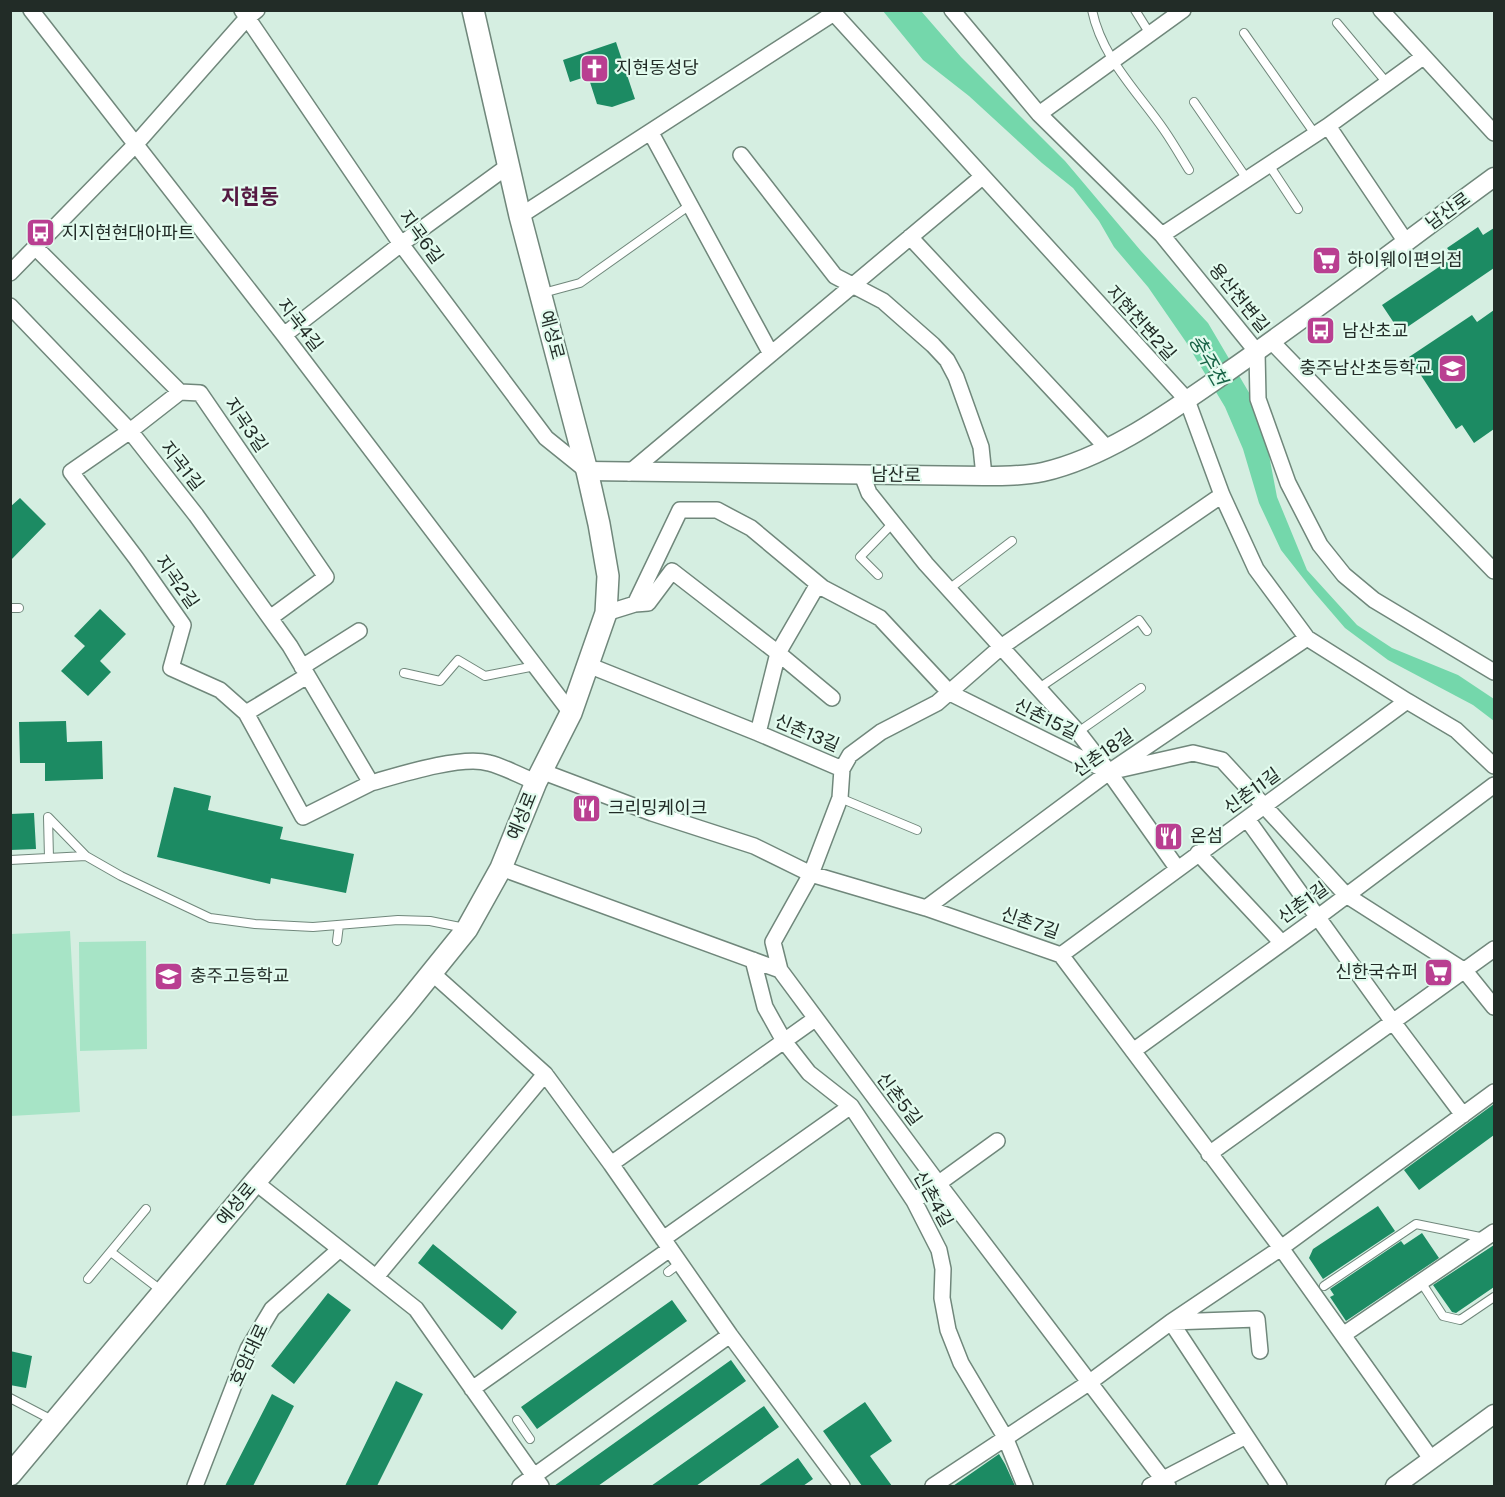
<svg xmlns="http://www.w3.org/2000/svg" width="1505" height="1497" viewBox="0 0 1505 1497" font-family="'Public Sans','Noto Sans KR',sans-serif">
	<rect width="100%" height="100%" fill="#d5eee1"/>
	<!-- green -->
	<path fill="#a7e4c6" d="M70,931l10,181 -69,4v-182z
		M146,941l1,108 -67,2 -1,-109z"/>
	<!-- water -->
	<path fill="#74d7ab" d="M883,11h38l40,46 104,104 76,90 67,72 53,90 16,84 30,73 50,55 35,23 66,27 36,24v22l-21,-16 -85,-45 -43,-32 -31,-36 -33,-42 -22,-47 -16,-54 -18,-42 -39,-65 -38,-55 -34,-40 -15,-26 -26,-33 -31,-25 -73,-67 -46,-36z"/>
	<!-- building -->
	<path fill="#1c8b63" d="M616,42l19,57 -23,8 -15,-3 -9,-28 -18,6 -7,-22z
		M1478,227l5,8 11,-7v40l-94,64 -18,-27 72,-48 -7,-9z
		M1494,310v119l-20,14 -12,-18 -6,4 -47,-72 63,-42 5,7z
		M20,498l26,26 -36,37v-54z
		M100,609l26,25 -26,27 11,11 -23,24 -27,-25 24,-25 -11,-10z
		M66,721l1,21 35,-1 1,38 -58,2v-18h-25l-1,-41z
		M174,787l37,9 -3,14 75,17 -3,12 74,15 -8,39 -75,-15 -1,6 -113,-27z
		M34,813l2,36 -26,1v-36z
		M1494,1104v31l-75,55 -15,-20z
		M1378,1206l17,25 -72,48 -14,-21 4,-9z
		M1422,1233l17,25 -93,63 -16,-24 4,-2 -4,-6 71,-48 3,4z
		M433,1244l84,68 -15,18 -84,-67z
		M1494,1245v42l-38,26 -4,-1 -19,-27z
		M328,1293l23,17 -57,74 -23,-18z
		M672,1300l15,21 -150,108 -16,-22z
		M10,1351l22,5 -6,32 -16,-3z
		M731,1360l15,21 -148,105h-44z
		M396,1381l27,13 -46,92h-32z
		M272,1394l22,12 -41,80h-28z
		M865,1402l27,39 -22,15 22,30h-30l-39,-55z
		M764,1406l15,21 -83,59h-45z
		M999,1454l6,10 10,22h-62z
		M798,1458l15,21 -10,7h-45z"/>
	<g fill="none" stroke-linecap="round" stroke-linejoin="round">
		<defs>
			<path id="service" d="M1092,10c10,48 45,81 72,120 9,13 17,27 25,40
				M1135,10l15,24
				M1337,23l50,60
				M1244,33l71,101
				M1194,102l53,77
				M1269,165l29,44
				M543,293l37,-10 110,-78
				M878,575l-18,-18 33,-34
				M949,589l63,-48
				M10,608h9
				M404,673l36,8 18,-21 27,16 50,-10
				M1039,688l100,-68 8,11
				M1078,732l63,-44
				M840,798l77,32
				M49,858l-1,-41 38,39
				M10,860l76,-4 35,20 89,42 45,6 58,3 85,-7 32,1 35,7
				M337,941l2,-16
				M111,1252l51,39
				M668,1272l12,-9
				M88,1279l58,-70
				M1421,1282l22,34 17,4 34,-23
				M1324,1286l92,-62 69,14
				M10,1398l44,23
				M517,1420l13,19"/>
			<path id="minor" d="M31,10l253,325 287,378
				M242,10l159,234 145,194 41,33
				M831,10l356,390 35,95 34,74 51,69 100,63 49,29 38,36
				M952,10l87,104 123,121 95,117 1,47 30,84 32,62 24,30 30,25 120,72
				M1381,10l113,123
				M1039,114l144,-104
				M1328,126l78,116
				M651,133l120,221
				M741,155l94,121 48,25 50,44 14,15 9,17 25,70 3,29
				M520,216l314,-203
				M1162,235l166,-109 95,-69
				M910,237l196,210
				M35,247l145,145 20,1 126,184 -56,41
				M10,273l125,-128 112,-127 10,-8
				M10,306l120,125 66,84 94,131 81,137c28,-8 90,-28 118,-20 16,4 31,13 47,19
				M284,335l117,-91 107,-78
				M1272,342l222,229
				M180,392l-50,39 -59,41 65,86 47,67 -12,43 49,22 26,23 57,104 68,-34
				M629,473l353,-296
				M862,475l7,18 57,71 152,168 31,40 68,96
				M635,604l13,-1 24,-32 106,82 54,45
				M606,613l29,-9 45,-94h37l34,18 72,60 57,30 70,75 159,79 84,-19 29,7 124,135 119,76 29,36
				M588,665l170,68 84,36
				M302,667l57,-36
				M246,713l61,-37
				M758,733l20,-80 40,-69
				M541,771l111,42 102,33 57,28 115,34 135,47 220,293 151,212
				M1247,819l146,203 70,93
				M1198,853l84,90
				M501,868l279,102 158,213 230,303
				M926,908l183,-136 198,-134
				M1061,955l346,-254
				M753,960l12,47 19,34 25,32 42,33 63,95 25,49 4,19 -1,29 6,32 13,33 44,74 20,49
				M780,970l-7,-28 38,-68 29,-76 2,-29 8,-14 31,-23 56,-29 64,-56 221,-152
				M432,973l113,101 66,90 119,171 112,151
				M1133,1051l185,-134 176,-132
				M1209,1154l285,-205
				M611,1164l204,-145
				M255,1182l161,127 125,177
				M914,1201l83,-60
				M663,1239l188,-133
				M376,1277l169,-203
				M1171,1322l108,164
				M1171,1322l86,-3 3,32
				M1343,1335l151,-103
				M472,1389l198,-140
				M195,1486l53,-137 24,-40 68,-60
				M520,1486l210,-151
				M933,1486l157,-104 81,-60 110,-74 213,-156
				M1150,1486l96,-50"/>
			<path id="tertiary" d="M587,471l397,5c20,0 40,0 59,-4 66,-15 129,-62 183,-99 91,-63 179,-131 268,-196
				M1395,1486l99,-72"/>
			<path id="secondary" d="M10,1475l245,-293 149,-175 63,-78 34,-61 35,-86 35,-69 35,-100 2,-37 -9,-52 -12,-53 -67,-255 -47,-206"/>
		</defs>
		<!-- service casing -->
		<use href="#service" stroke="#70877b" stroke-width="10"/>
		<!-- minor casing -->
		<use href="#minor" stroke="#70877b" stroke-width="18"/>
		<!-- tertiary casing -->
		<use href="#tertiary" stroke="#70877b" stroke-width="21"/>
		<!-- secondary casing -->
		<use href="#secondary" stroke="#70877b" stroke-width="24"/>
		<!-- service -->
		<use href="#service" stroke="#fff" stroke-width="8"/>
		<!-- minor -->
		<use href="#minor" stroke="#fff" stroke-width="15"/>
		<!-- tertiary -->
		<use href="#tertiary" stroke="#fff" stroke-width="18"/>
		<!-- secondary -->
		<use href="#secondary" stroke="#fff" stroke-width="21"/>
	</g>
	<!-- icons -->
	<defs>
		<symbol id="church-square" viewBox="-11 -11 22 22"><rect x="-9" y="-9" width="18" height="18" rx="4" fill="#b93f91" stroke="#e2fbee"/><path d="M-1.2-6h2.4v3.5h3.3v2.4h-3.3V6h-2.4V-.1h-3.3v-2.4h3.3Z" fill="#fff"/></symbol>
		<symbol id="bus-square" viewBox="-11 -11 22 22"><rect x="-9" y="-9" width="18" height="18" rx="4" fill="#b93f91" stroke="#e2fbee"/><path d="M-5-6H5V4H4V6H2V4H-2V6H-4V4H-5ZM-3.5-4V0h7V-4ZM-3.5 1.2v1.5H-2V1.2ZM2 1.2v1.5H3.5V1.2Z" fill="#fff"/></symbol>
		<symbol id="supermarket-square" viewBox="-11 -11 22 22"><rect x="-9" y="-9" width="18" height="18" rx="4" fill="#b93f91" stroke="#e2fbee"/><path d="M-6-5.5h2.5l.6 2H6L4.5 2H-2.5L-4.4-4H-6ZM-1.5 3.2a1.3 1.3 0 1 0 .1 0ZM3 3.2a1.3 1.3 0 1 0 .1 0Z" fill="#fff"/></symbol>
		<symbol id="school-square" viewBox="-11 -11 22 22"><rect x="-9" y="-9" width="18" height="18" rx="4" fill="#b93f91" stroke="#e2fbee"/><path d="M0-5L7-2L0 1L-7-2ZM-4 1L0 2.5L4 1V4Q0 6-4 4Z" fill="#fff"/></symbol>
		<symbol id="restaurant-square" viewBox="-11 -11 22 22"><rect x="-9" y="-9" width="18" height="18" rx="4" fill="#b93f91" stroke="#e2fbee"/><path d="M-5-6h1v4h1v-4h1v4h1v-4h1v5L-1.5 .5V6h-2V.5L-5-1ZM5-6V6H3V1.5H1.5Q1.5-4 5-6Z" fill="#fff"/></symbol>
	</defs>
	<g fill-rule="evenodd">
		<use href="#church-square" x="578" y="52" width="33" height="33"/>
		<use href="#bus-square" x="24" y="216" width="33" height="33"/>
		<use href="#supermarket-square" x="1310" y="244" width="33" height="33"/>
		<use href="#bus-square" x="1304" y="314" width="33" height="33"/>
		<use href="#school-square" x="1436" y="352" width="33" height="33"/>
		<use href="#restaurant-square" x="570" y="792" width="33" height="33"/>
		<use href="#restaurant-square" x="1152" y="820" width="33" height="33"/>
		<use href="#supermarket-square" x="1422" y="956" width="33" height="33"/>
		<use href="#school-square" x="152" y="960" width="33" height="33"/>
	</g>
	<g text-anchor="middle" stroke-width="4.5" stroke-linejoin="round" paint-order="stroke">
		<!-- poi labels -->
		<g font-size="18" fill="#222c27" stroke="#e2fbee" text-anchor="start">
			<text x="616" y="74">지현동성당</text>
			<text x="62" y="239">지지현현대아파트</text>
			<text x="1347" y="266">하이웨이편의점</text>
			<text x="1342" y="337">남산초교</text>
			<text x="1432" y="374" text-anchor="end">충주남산초등학교</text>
			<text x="608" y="814">크리밍케이크</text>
			<text x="1190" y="842">온섬</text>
			<text x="1418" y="978" text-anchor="end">신한국슈퍼</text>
			<text x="190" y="982">충주고등학교</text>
		</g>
		<!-- street labels -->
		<g font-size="18" fill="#222c27" stroke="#e2fbee">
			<text transform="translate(1448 211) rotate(-36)" y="6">남산로</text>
			<text transform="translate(421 237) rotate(54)" y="6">지곡6길</text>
			<text transform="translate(1239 298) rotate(51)" y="6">용산천변길</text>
			<text transform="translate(1141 323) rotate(48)" y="6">지현천변2길</text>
			<text transform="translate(300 325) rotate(52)" y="6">지곡4길</text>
			<text transform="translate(552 335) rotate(75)" y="6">예성로</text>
			<text transform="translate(246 425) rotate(56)" y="6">지곡3길</text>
			<text transform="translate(182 466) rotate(52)" y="6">지곡1길</text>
			<text transform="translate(896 475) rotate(1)" y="6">남산로</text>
			<text transform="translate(177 582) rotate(55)" y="6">지곡2길</text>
			<text transform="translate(1046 719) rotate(26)" y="6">신촌15길</text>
			<text transform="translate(807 733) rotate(23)" y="6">신촌13길</text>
			<text transform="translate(1103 753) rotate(-35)" y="6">신촌18길</text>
			<text transform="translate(1252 791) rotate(-36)" y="6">신촌11길</text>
			<text transform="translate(522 816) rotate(-68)" y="6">예성로</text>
			<text transform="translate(1303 903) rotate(-36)" y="6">신촌1길</text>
			<text transform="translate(1030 923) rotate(19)" y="6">신촌7길</text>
			<text transform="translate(899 1099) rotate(53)" y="6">신촌5길</text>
			<text transform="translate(933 1199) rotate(61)" y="6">신촌4길</text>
			<text transform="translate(236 1204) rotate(-50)" y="6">예성로</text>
			<text transform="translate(249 1355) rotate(-65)" y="6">호암대로</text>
		</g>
		<!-- water labels -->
		<g font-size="20" font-style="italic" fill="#186346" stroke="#e2fbee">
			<text transform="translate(1208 360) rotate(60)" y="7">충주천</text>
		</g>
		<!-- quarter labels -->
		<g font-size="21" font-weight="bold" fill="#541941" stroke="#e2fbee">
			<text x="250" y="204">지현동</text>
		</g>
	</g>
	<!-- border -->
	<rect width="1505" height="1497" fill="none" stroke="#222c27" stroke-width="24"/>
</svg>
